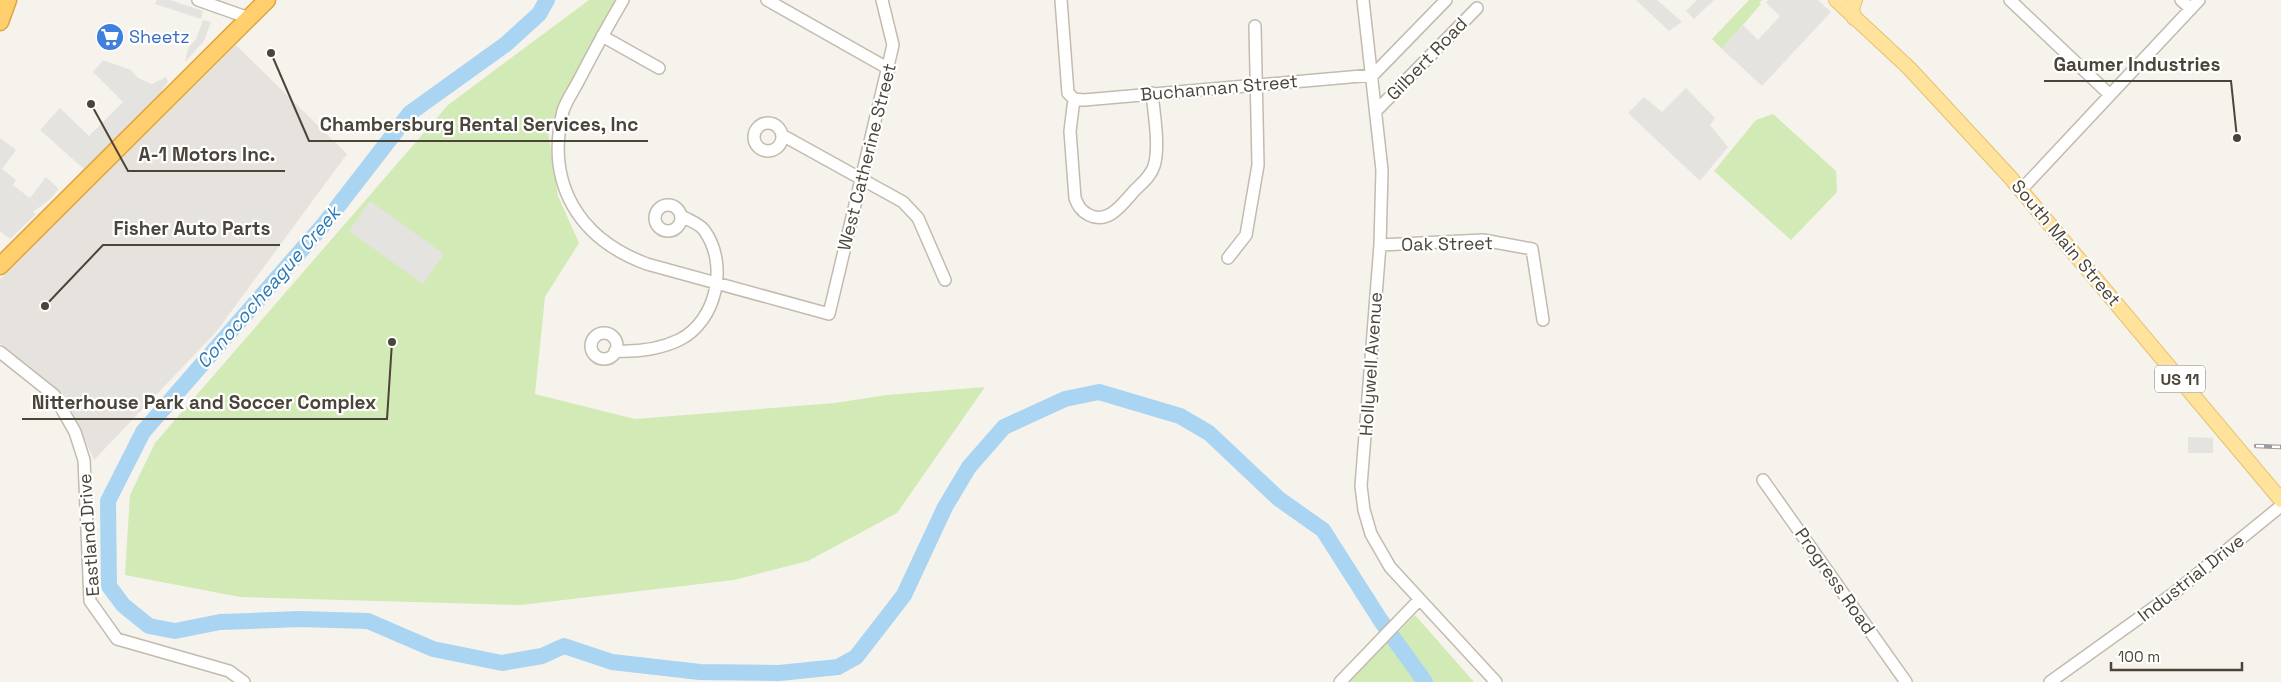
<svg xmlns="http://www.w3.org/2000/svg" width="2281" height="682" viewBox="0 0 2281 682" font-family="'Space Grotesk',sans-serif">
	<rect width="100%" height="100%" fill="#f6f3ec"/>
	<!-- industrial -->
	<path fill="#e6e2dd" d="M236,45l111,109 -131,178 -122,128 -28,-62 -66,-55v-64z"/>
	<!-- green -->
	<path fill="#d2eab5" d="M589,0h26l-67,131 10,65 21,47 -34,54 -10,97 100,25 200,-16 52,-8 98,-8 -88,126 -89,48 -74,19 -213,25 -281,-8 -115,-22 5,-80 25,-52 293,-338z
		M1749,0h13l-3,3 2,1 -39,45 -10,-10z
		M1773,114l63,57 1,21 -46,48 -77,-69 42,-51z
		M1415,615l59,67h-126z"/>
	<!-- parking -->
	<path fill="#e5e3e0" d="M157,0h13l33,11 -2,8 -46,-15z
		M1636,0h21l25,22 -13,9z
		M1697,0h17l-20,19 -8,-8z
		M1768,0h50l13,12 -69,74 -40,-37 21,-24 15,15 22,-24 -14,-13z
		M203,20l8,2 -7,19 -19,21 3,-14 8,-9z
		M103,60l28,10 7,8 14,6 14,-7 2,5 -6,8 1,2 -78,78 -45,-40 20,-22 29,28 34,-34 -30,-30z
		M1686,88l29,30 -5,7 18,22 -28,34 -72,-68 16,-16 18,15z
		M0,138l16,12 -14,19 14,11 -3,5 17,13 16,-21 13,12 -10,11 -16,12 3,2 -26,25 -10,-8z
		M370,201l74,53 -21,30 -74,-53z
		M2188,437l25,1v15h-25z"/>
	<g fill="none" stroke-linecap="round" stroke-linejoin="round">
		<!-- river -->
		<path stroke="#a9d4f2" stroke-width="16" d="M547,0l-8,14 -33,30 -96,69 -85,110 -182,209 -35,69 1,85 14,19 26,21 26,5 45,-9 80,-3 68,2 65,28 69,14 40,-7 22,-10 48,16 88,10 79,1 59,-6 18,-10 48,-62 41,-88 24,-40 35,-40 61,-28 34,-7 81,24 29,17 70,66 44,31 58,91 44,61"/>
		<defs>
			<path id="minor" d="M198,0l51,18
				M623,0c-16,27 -30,53 -44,80 -5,10 -13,21 -16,31 -18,73 16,128 84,153l182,50 64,-269 -11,-45
				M767,0l122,69
				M1061,0l7,93 6,6 10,1 289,-25 73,-75
				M1363,0l19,170 -2,75 -19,241 3,24 7,24 19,33 106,115
				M2010,0l99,94
				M2181,0l10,9
				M602,36l57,32
				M1074,99l-4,32 5,67c3,8 6,13 14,17 20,10 34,-12 46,-25 7,-7 16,-14 19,-24 6,-19 0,-52 -2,-73
				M1377,110l100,-102
				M754 137a14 14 0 1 1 28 0a14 14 0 1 1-28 0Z
				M782,135l121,67 15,16 27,62
				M2021,190l178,-190
				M655 218a13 13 0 1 1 26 0a13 13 0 1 1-26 0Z
				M1380,245l103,-5 49,9 11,71
				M1228,258l18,-23 12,-70 -3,-139
				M591 346a13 13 0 1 1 26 0a13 13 0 1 1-26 0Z
				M615,351c23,1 43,-1 64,-11 38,-19 50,-76 25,-110 -4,-6 -16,-10 -22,-14
				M0,352l54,43 21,37 9,28 6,141 27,38 112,32 15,11
				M1763,480l143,202
				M1340,682l79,-82
				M2050,682l124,-89 107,-87"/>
			<path id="major" d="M1836,0l73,68 100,108 272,324
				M1854,18l-2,-10 3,-8"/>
			<path id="highway" d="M0,22l8,-22
				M0,266l267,-266"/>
		</defs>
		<!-- minor casing -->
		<use href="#minor" stroke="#c2bbae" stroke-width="14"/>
		<!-- major casing -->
		<use href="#major" stroke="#e6c16a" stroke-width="16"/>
		<!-- highway casing -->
		<use href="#highway" stroke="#e0a43c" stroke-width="19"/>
		<!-- minor -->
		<use href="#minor" stroke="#fff" stroke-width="11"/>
		<!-- major -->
		<use href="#major" stroke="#ffe39c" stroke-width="14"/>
		<!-- highway -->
		<use href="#highway" stroke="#ffcf6e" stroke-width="16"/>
		<defs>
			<path id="rail" d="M2256,446l25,1"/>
		</defs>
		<!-- rail casing -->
		<use href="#rail" stroke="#9a9a9a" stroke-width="4.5"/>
		<!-- rail -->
		<use href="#rail" stroke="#fff" stroke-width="2.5" stroke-dasharray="8" stroke-linecap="butt"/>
	</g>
	<!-- icons -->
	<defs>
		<symbol id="supermarket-disc" viewBox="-11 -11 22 22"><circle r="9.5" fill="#3f7fe0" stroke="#fff"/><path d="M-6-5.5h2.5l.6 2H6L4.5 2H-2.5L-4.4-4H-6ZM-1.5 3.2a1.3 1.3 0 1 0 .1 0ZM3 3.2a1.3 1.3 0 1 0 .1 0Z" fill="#fff"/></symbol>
	</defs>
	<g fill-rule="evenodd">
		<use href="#supermarket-disc" x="94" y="21" width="32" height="32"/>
	</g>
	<g text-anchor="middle" stroke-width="4.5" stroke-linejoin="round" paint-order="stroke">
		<!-- shield labels -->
		<rect fill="#fff" stroke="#817c74" stroke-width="1" x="2155" y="365.5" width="50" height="27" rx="4"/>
		<g font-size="16" font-weight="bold" fill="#4b4439">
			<text x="2180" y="385">US 11</text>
		</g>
		<!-- shop labels -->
		<g font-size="18" fill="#366cbe" stroke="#fff" text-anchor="start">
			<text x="129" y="43">Sheetz</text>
		</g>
		<!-- street labels -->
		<g font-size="18" fill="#4b4439" stroke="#fff">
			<text transform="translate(1427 59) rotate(-46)" y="6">Gilbert Road</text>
			<text transform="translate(1219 88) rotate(-5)" y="6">Buchannan Street</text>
			<text transform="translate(867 157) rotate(-76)" y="6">West Catherine Street</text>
			<text transform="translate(2066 243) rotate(50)" y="6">South Main Street</text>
			<text transform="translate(1447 244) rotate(-1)" y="6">Oak Street</text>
			<text transform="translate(1371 364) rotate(-86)" y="6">Hollywell Avenue</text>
			<text transform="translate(89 535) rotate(-94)" y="6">Eastland Drive</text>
			<text transform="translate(2191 578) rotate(-38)" y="6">Industrial Drive</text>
			<text transform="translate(1835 581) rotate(55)" y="6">Progress Road</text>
		</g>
		<!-- water labels -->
		<g font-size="19" font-style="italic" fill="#2e7ab2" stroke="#fff">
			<text transform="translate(268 287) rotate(-49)" y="7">Conococheague Creek</text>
		</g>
	</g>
	<!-- callouts -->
	<path fill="none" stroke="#4b4439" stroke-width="2" d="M2237 138L2231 81H2044M271 53L309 141H648M91 104L128 171H285M45 306L103 245H280M392 342L387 419H22"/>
	<g fill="#4b4439" stroke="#fff" stroke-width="2">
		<circle cx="2237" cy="138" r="5"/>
		<circle cx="271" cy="53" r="5"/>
		<circle cx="91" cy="104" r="5"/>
		<circle cx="45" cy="306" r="5"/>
		<circle cx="392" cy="342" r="5"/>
	</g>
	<g font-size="19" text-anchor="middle" font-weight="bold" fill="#4b4439" stroke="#fff" stroke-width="4.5" stroke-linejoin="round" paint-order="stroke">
		<text x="2137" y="71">Gaumer Industries</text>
		<text x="479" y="131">Chambersburg Rental Services, Inc</text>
		<text x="207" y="161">A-1 Motors Inc.</text>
		<text x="192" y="235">Fisher Auto Parts</text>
		<text x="204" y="409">Nitterhouse Park and Soccer Complex</text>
	</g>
	<!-- scale -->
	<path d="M2111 662v8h131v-8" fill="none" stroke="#4b4439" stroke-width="2.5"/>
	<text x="2118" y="662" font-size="15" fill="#4b4439" stroke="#ffffff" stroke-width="4" paint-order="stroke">100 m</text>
</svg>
